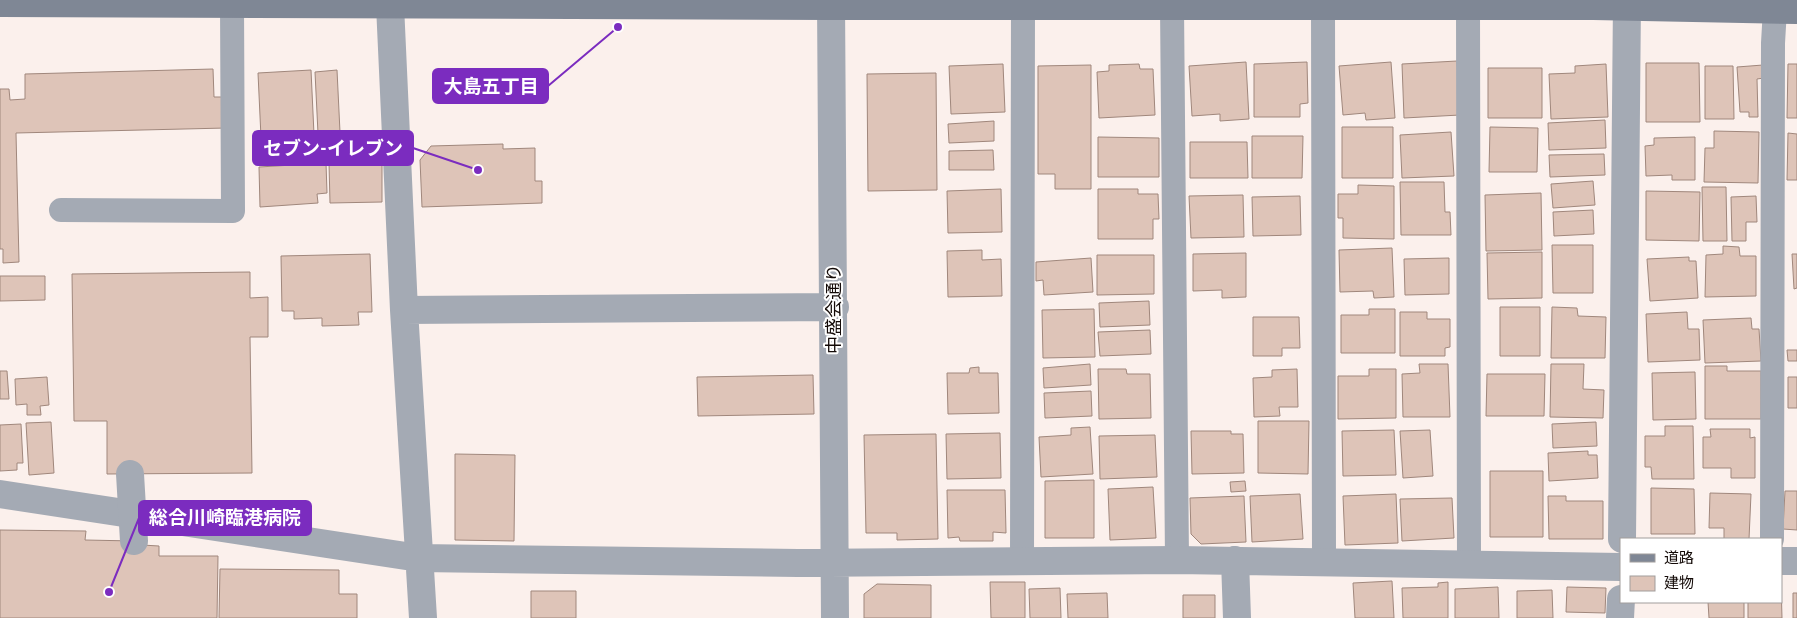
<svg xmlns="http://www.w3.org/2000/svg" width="1797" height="618" viewBox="0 0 1797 618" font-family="'Roboto Condensed','Noto Sans JP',sans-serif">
	<rect width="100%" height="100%" fill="#fbf0ec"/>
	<!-- building -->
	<path fill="#dec4b8" stroke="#a0877c" d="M1457,61l3,54 -56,3 -2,-54z
		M1246,62l3,57 -29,2v-7l-28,2 -3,-50z
		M1307,62l1,41 -8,1v13h-46v-53z
		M1391,62l4,56 -29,2 -1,-7 -22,2 -4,-49z
		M1646,63h53l1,59h-54z
		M1003,64l2,48 -54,2 -2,-48z
		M1139,64l1,5h13l2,46 -56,3 -2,-46 12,-1v-6z
		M1606,64l2,53 -57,2 -2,-45 26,-1v-7z
		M1788,64h9v54h-10z
		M1091,65v124h-36v-15h-17v-108z
		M1763,65l1,13 -7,1 1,38h-9v-5h-9l-3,-45z
		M1705,66h28l1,53h-29z
		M1488,68h54v50h-54z
		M213,69l1,28h12v31l-210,5 3,129 -16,1v-14h-3v-160h9l1,11 15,-1v-25z
		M311,70l4,86 -53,3 -4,-86z
		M337,70l4,83 -22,1 -4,-82z
		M936,73l1,117 -69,1 -1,-117z
		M1605,120l1,28 -57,2 -1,-27z
		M994,121v20l-45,2 -1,-19z
		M1342,127h51v51h-51z
		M1490,127l48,1 -1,44h-48z
		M1714,131l45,1 -1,51 -54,-1 1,-34h9z
		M1451,132l3,44 -52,2 -2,-43z
		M1788,133l9,1v46h-10z
		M1252,136h51l-1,42h-50z
		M1098,137l61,1v39h-61z
		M1695,137v43h-23v-5l-26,1 -1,-30 9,-1v-7z
		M1190,142h57l1,36h-58z
		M503,144v5l32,-1v33h7v22l-120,4 -2,-47 11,-14z
		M993,150l1,20h-45v-19z
		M1604,154l1,21 -55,2 -1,-22z
		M326,163l1,30 -10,1 1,9 -58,4 -1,-40z
		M329,163h53v39l-52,1z
		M1593,181l2,24 -42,3 -2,-24z
		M1400,182h44l1,30h5l1,23h-50z
		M1358,185l36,1v53l-51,-1v-20h-5v-24h20z
		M1702,187h24l1,54h-24z
		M1001,189l1,43 -54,1 -1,-42z
		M1098,189h40v5h20l1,25h-6v20h-55z
		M1646,191l54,1 -1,49 -53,-1z
		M1541,193l1,57 -56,1 -1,-56z
		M1243,195l1,42 -53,1 -2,-42z
		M1300,196l1,39 -48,1 -1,-39z
		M1756,196l1,26h-11v19h-14l-1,-44z
		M1593,210l1,24 -40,2 -1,-24z
		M1552,245h41v48h-40z
		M1723,246l16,1 1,9h16v40l-51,1 1,-42 17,-1z
		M1392,248l2,49 -20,1 -1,-7 -33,1 -1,-42z
		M982,250v10l19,-1 1,37 -54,1 -1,-46z
		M1542,252v46l-54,1 -1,-46z
		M1246,253v44l-24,1v-8l-29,1v-37z
		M370,254l2,58h-14l1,13 -37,1v-8l-28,1v-8h-12l-1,-55z
		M1792,254h5v34l-3,1z
		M1097,255h57v39l-57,1z
		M1689,257v4h7l2,37 -48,3 -3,-42z
		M1091,258l2,34 -49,3 -1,-15 -7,1v-19z
		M1449,258v36l-44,1 -1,-36z
		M250,272v26l18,-1v40h-18l2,136 -145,1v-53h-33l-2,-147z
		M0,276h45v24l-45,1z
		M1149,301l1,24 -50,2 -1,-24z
		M1500,307h40v49h-40z
		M1552,307l25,1 1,8 28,1 -1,41h-54z
		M1094,309l1,48 -52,1 -1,-48z
		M1369,309h26v44h-54v-38h28z
		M1400,312h27v7h23v28l-5,1v8h-45z
		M1687,312l1,17h11l1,31 -52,2 -2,-48z
		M1253,317h46l1,31h-18v8h-29z
		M1751,318l1,11h7l2,32 -56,2 -2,-43z
		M1150,330l1,24 -51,2 -2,-24z
		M1787,350h10v11h-9z
		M1090,364l1,21 -47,3 -1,-20z
		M1419,364h29l2,53h-47l-1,-43 18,-1z
		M1551,364h33l-1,25 21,1 -1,28 -53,-1z
		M1705,366h22v5h34v48h-56z
		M979,367v6h19l1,40 -51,1 -1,-41h22l1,-5z
		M1098,369h28l1,5h23l1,44 -52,1z
		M1297,369l1,38h-19l1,9 -26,1 -1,-39 19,-1v-7z
		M1369,369h27v49l-58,1v-43h31z
		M0,371h7l2,28h-9z
		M1695,372l1,47 -43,1 -1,-47z
		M1487,374h58l-1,42h-58z
		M813,375l1,39 -116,2 -1,-39z
		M47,377l2,28 -9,1 1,9h-14v-11l-11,1 -1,-26z
		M1788,377h9v31h-9z
		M1091,391l1,25 -47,2 -1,-25z
		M1258,421h51l-1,53 -50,-1z
		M51,422l3,51 -25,2 -3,-52z
		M1596,422l1,24 -44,2 -1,-24z
		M21,424l2,39h-6v7l-17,1v-46z
		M1665,426h28l1,53h-42l-1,-12h-6v-31h20z
		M1090,427l3,47 -52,3 -2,-40 32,-2v-7z
		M1710,429h40v9l5,-1v41h-24v-10h-28v-31h8z
		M1394,430l2,45 -53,1 -1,-45z
		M1430,430l3,46 -30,2 -3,-47z
		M1191,431h40v3h12l1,39 -52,1z
		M1000,433l1,45 -54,1 -1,-45z
		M936,434l2,105 -41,1v-7h-31l-2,-98z
		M1155,435l2,42 -57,2 -1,-43z
		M1588,451v4h9l1,23 -49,3 -1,-28z
		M455,454l60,1 -1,86 -59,-1z
		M1490,471h53v66h-53z
		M1094,480v58h-49v-57z
		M1245,481l1,10 -15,1 -1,-10z
		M1153,487l3,51 -46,2 -2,-51z
		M1651,488l43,1 1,45h-44z
		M947,490h58l1,43 -13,-1v9h-33l-1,-4 -11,1z
		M1785,491h12v39l-14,-1z
		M1710,493l41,1 -2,45h-25v-11h-15z
		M1300,494l3,45 -51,3 -2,-46z
		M1396,494l2,49 -53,2 -2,-49z
		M1244,496l2,46 -45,2 -10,-10 -1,-36z
		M1548,496h18v5h37v38h-54z
		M1452,498l2,40 -52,3 -2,-42z
		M0,530l86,1 -1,9 49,1 8,4 17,1v10h59l-1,62h-217z
		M220,569l119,1v24h18v24h-138z
		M1392,581l2,37h-39l-2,-35z
		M990,582h35v36h-34z
		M1448,582v36h-45l-1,-30 36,-1v-4z
		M1781,582l1,36h-34v-16h33z
		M877,584l54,1v33h-67v-24z
		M1498,587l1,31h-44v-29z
		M1567,587l39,1 -1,25 -39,-1z
		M1060,588l1,30h-31l-1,-29z
		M1552,590l1,28h-36v-27z
		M531,591h45v27h-45z
		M1107,593l1,25h-40l-1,-24z
		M1793,593h4v25h-4z
		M1183,595h32v23h-32z
		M1708,602h36v16h-35z"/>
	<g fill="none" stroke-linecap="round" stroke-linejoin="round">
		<!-- lane -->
		<path stroke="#a4aab4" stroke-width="24" d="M1172,6l5,554
			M1323,6l1,555
			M1468,6l1,558
			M61,210l172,1 -1,-207
			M1772,539l1,-496 2,-34
			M1022,561l1,-555"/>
		<!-- street -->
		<path stroke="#a4aab4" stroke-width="28" d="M831,0l4,618
			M390,5l14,305 19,308
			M404,310l431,-3
			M0,494l419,64 379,5 379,-3 444,7
			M1622,539l5,-539
			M1235,560l2,58
			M1781,561h16
			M1620,618l1,-19"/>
		<!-- secondary -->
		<path stroke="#7f8795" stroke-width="28" d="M0,3l831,3h762l204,4"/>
		<!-- street-bridge -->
		<path stroke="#a4aab4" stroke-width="28" d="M130,474l4,67"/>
	</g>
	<g text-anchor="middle" stroke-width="4" stroke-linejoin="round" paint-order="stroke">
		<!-- street labels -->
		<g font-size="18" fill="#130a07" stroke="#fff">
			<text transform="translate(834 309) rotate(-90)" y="6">中盛会通り</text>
		</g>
	</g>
	<!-- callouts -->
	<path fill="none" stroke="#7b2cbf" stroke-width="2" d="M618 27L548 86M478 170L413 148M109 592L139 518"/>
	<g fill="#7b2cbf" stroke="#fff" stroke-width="2">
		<circle cx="618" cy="27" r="5"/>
		<circle cx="478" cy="170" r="5"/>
		<circle cx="109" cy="592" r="5"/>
	</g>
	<g fill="#7b2cbf" stroke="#7b2cbf" stroke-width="2">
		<rect x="433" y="69" width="115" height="34" rx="5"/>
		<rect x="253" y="131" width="160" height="34" rx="5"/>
		<rect x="139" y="501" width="172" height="34" rx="5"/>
	</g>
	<g font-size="19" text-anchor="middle" font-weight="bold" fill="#fff">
		<text x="491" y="93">大島五丁目</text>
		<text x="333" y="155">セブン-イレブン</text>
		<text x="225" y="524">総合川崎臨港病院</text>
	</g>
	<!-- legend -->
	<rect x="1620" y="538" width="162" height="65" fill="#ffffff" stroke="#a19d9c"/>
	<rect x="1630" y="554" width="25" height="8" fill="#7f8795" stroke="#a19d9c"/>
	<text x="1664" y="563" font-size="15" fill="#130a07">道路</text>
	<rect x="1630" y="576" width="25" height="15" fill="#dec4b8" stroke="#a19d9c"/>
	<text x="1664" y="588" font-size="15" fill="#130a07">建物</text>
</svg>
